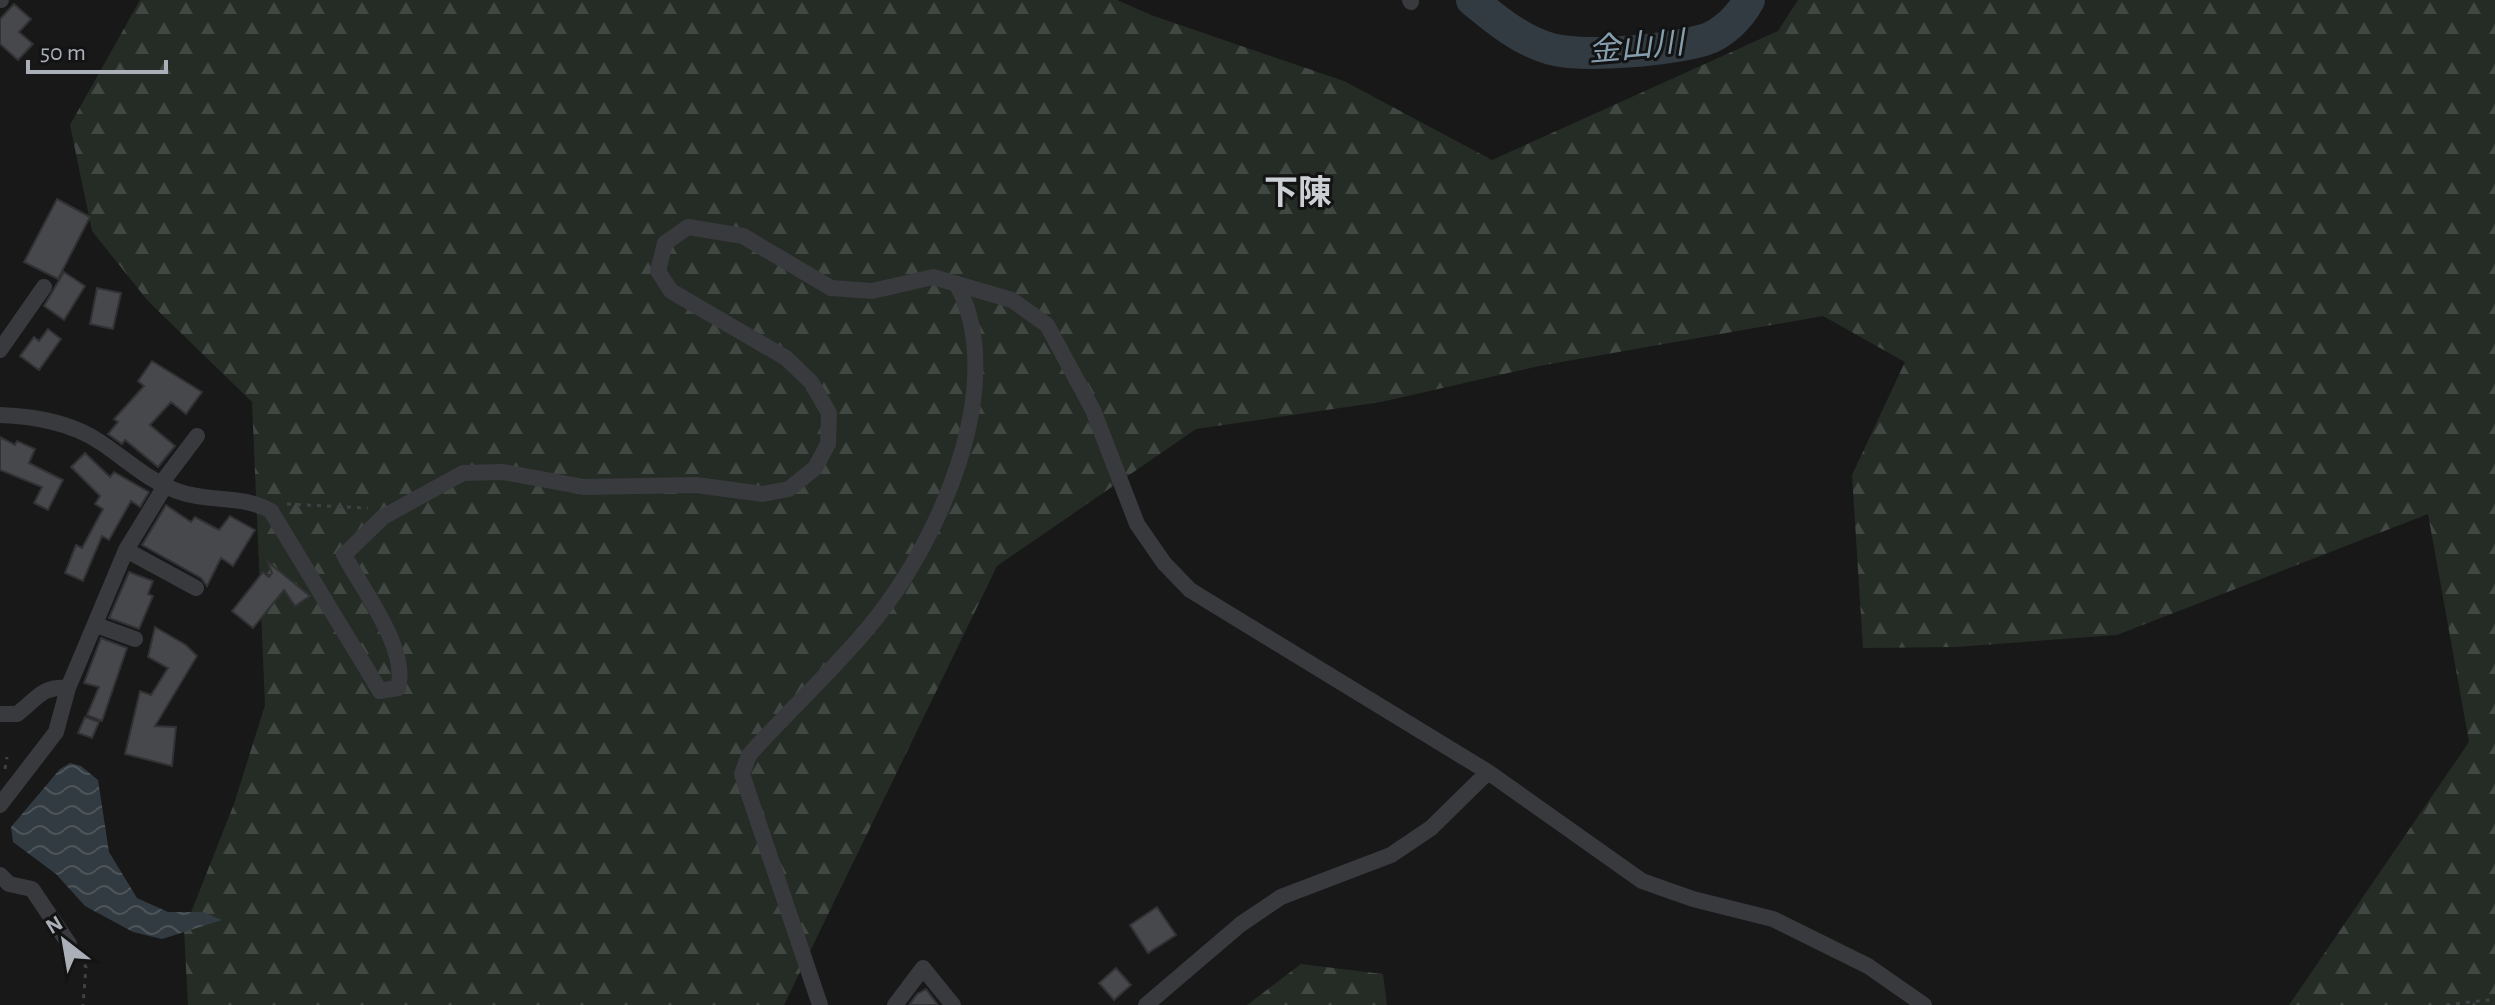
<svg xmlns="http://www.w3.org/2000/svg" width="2495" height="1005" viewBox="0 0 2495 1005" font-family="'Alegreya Sans','Noto Sans JP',sans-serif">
	<defs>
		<pattern id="forest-firs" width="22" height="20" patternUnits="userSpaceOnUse" patternTransform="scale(2)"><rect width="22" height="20" fill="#242c25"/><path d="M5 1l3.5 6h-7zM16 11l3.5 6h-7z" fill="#414843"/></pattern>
		<pattern id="water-waves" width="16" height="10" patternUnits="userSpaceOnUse" patternTransform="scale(2)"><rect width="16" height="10" fill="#323b41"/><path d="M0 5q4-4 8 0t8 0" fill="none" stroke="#4d555a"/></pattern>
	</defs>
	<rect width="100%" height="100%" fill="#181819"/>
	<!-- forest -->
	<path fill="url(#forest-firs)" d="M140,0h977l34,15 193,66 148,79 286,-129 20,-31h697v1005h-206l180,-263 -41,-228 -311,121 -162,12 -92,1 -11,-173 53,-113 -82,-46 -284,50 -158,36 -185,27 -199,137 -213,439h-596l-4,-75 50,-126 31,-99 -13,-303 -104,-101 -56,-70 -22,-106z
		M1301,964l82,10 4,31h-140z"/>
	<!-- water -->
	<path fill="url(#water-waves)" d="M70,763l11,3 17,14 11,72 28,46 31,14h35l19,8 -60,19 -29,-7 -48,-26 -29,-32 -43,-32 -2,-15 49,-58z"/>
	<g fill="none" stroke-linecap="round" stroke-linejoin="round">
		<!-- river -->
		<path stroke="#323b41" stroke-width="32" d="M1472,0c23,19 49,41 79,49 35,9 117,1 153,-9 19,-6 36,-23 45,-40"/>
	</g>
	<!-- building -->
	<path fill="#47484c" stroke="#323235" stroke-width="2" d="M14,4l17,15 -12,13 14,12 -15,16 -18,-16v-25z
		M57,199l33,18 -32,62 -34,-17z
		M64,272l21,14 -21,34 -20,-14z
		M97,288l24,5 -8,36 -23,-5z
		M48,329l13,10 -22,31 -19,-14 14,-19 5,4z
		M152,361l50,31 -16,22 -15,-12 -21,23 25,21 -17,21 -33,-27 -3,4 -14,-10 10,-12 -4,-3 30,-33 -6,-5z
		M0,437l15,8 2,-4 18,8 -6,14 34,17 -15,30 -14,-7 8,-16 -42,-17z
		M85,453l25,24 4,-5 35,20 -9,15 -9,-6 -22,39 -7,-4 -19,45 -18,-8 11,-28 6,3 21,-39 -8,-5 5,-8 -29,-29z
		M166,505l25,17 4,-5 24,13 11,-14 25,14 -22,36 -12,-8 -14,28 -6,-8 -59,-33z
		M268,562l42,34 -15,10 -11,-16 -31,38 -21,-17 31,-39 6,5 3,-4z
		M129,572l24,9 -5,13 5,2 -14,33 -30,-11z
		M155,627l31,18 11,11 -42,70 21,1 -4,39 -47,-12 15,-63 11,4 17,-27 -20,-11z
		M101,638l26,10 -25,73 -15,-6 12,-28 -15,-4z
		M85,717l14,5 -7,16 -14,-5z
		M1157,907l19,28 -28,18 -18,-28z
		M1116,968l15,17 -17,15 -15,-17z
		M926,989l12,16h-29l8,-11z"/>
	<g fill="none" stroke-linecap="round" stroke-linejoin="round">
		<!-- path -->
		<path stroke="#3f4145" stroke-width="3" stroke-dasharray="4 6" stroke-linecap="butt" d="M287,504l81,4
			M5,769l2,-12
			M78,957l8,10 -3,38
			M2446,1005l49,-6"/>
		<!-- minor -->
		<path stroke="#393a3e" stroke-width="16" d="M0,0h1
			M1410,0l1,2
			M0,350l44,-63
			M0,415c33,1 72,8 100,27 26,17 47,38 77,49 32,12 64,3 94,20l109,180 18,-3c11,-38 -35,-98 -54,-133l39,-38 80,-44 40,-1 81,15 112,-2 67,9 26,-5 26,-21 13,-24 1,-31 -18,-31 -25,-24 -115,-67 -13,-20 7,-28 23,-16 55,9 88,52 41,3 61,-14 79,23 35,25 46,85 44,114 27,39 26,27 298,182 154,109 51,18 80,20 95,47 56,39
			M160,485l37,-49
			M165,486l-39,64 70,38
			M96,625l39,14
			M0,714h17c19,-14 25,-29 51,-26l58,-138
			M0,805l56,-73 12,-44
			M0,875l9,9 23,5 37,55
			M820,1005l-78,-231 7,-19c40,-45 86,-86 124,-133 65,-80 137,-237 84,-337
			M895,1005l28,-37 30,37
			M1146,1005l95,-81 40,-27 110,-42 40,-27 57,-56"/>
	</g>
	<g text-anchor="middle" stroke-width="6" stroke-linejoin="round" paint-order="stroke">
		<!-- water labels -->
		<g font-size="32" font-style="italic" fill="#869faf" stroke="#131314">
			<text transform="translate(1636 46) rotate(-5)" y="11">金山川</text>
		</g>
		<!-- quarter labels -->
		<g font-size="34" font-weight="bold" fill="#cccfd4" stroke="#131314">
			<text x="1298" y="204">下陳</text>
		</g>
	</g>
	<!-- north arrow -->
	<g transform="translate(64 941) rotate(329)" stroke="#131314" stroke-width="6" paint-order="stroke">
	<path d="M0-6L14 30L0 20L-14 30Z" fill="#abb0b8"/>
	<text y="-12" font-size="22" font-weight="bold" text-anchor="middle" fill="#abb0b8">N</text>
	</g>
	<!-- scale -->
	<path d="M28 60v12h138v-12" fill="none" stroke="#abb0b8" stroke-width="4"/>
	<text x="40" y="60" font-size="24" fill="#abb0b8" stroke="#131314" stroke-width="6" paint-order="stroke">50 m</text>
</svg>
